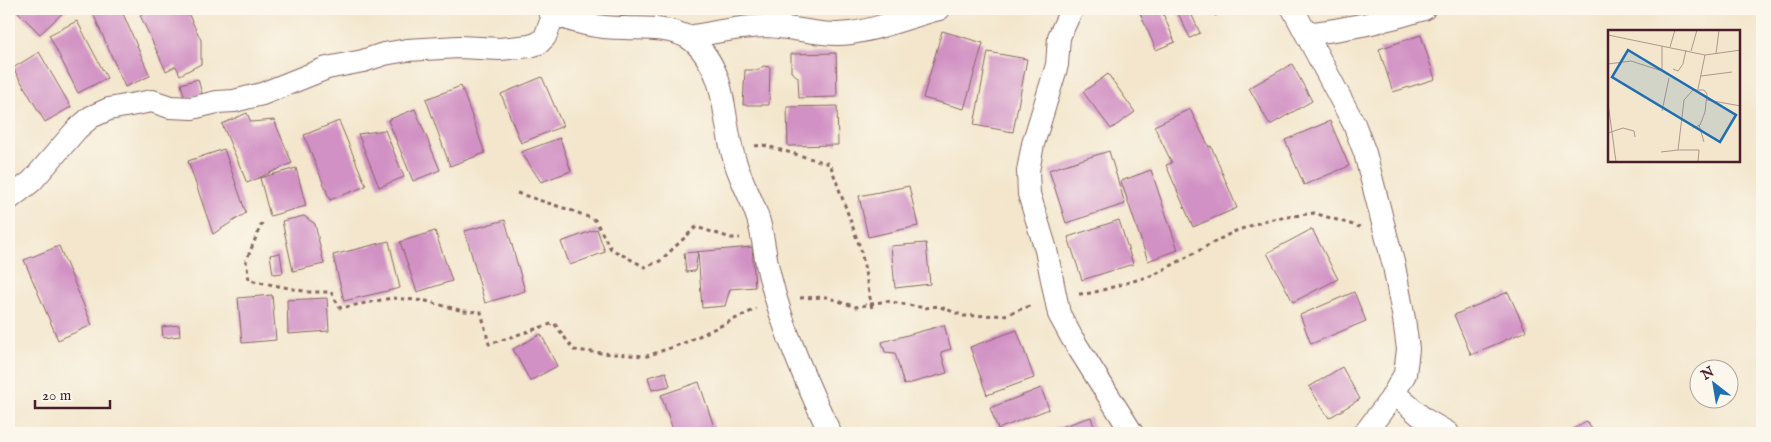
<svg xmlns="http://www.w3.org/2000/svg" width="1771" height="442" viewBox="0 0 1771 442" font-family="'IM FELL English',serif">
	<rect width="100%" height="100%" fill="#fbf7ec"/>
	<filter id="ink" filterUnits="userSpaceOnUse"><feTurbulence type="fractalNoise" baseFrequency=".02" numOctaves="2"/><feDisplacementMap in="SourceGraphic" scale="10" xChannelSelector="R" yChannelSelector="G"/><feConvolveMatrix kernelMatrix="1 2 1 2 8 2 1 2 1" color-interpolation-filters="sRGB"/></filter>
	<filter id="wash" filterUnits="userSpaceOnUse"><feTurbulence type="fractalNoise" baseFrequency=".0096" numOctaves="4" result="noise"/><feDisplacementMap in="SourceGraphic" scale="20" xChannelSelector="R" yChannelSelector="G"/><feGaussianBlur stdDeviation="1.12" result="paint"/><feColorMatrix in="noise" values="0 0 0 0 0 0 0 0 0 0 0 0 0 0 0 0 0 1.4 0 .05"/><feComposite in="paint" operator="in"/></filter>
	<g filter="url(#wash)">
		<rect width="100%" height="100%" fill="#f3e6cc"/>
		<g id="blocks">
			<!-- building -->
			<path fill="#d191c4" d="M19,9h48l-27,25 -23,-23z
				M98,9h23l29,67 -25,11 -33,-76z
				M152,9h34l15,31v24l-21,11 -4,-9 -10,5 -26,-56z
				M619,9h21l-19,7z
				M1151,9h10l14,33 -19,8 -16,-37z
				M1176,9h13l11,24 -10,5z
				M1211,9h18l-14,7z
				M77,21l30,57 -29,15 -29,-58z
				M942,31l41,12 -19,66 -41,-11z
				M1421,35l14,44 -42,13 -14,-43z
				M39,52l32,55 -26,15 -32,-54z
				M988,52l39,7 -14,73 -39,-7z
				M836,53l1,44 -38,1 -1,-21 -7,-5v-18z
				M1292,64l20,37 -42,24 -21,-37z
				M763,66l7,1 -1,38h-26l2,-35h14z
				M1108,74l27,38 -24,17 -28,-37z
				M542,77l21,49 -42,17 -20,-49z
				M198,79l4,15 -17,5 -4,-15z
				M461,86l24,67 -35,13 -24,-67z
				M837,106l1,39 -50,1 -1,-39z
				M415,109l25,61 -27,11 -25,-61z
				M1190,109l19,38 2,-1 26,62 -44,19 -27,-62 6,-2 -18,-37z
				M247,113l4,9 23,-2 18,43 -45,20 -25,-59z
				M339,121l27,65 -36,14 -26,-65z
				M1330,121l19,45 -45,19 -19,-45z
				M385,130l19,47 -25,10 -21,-53z
				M560,138l11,33 -30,11 -20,-30z
				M224,149l22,64 -33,21 -25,-73z
				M1109,151l16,53 -59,19 -17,-53z
				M296,168l10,38 -36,10 -10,-38z
				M1151,170l27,80 -30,11 -27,-80z
				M909,186l9,40 -50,11 -9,-41z
				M304,216l11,8 9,40 -31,7 -11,-50z
				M505,220l20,71 -40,12 -20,-72z
				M1119,220l14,44 -51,16 -14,-43z
				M597,229l8,23 -35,13 -9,-23z
				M1312,229l26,50 -45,23 -26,-49z
				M435,231l17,50 -35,11 -17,-50z
				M389,241l11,47 -56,13 -11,-46z
				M926,243l4,41 -35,4 -4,-42z
				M59,246l33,79 -34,15 -34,-80z
				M752,247l3,40 -25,2 -5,17 -23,2 -4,-56 -3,19 -9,1 -2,-19z
				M280,253l3,20 -10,1 -3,-19z
				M1354,292l12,29 -55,23 -11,-29z
				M1508,292l18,39 -55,24 -17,-40z
				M272,295l4,45 -34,3 -4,-45z
				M327,298l2,33 -41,3 -1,-34z
				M179,325l1,11 -17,2 -1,-11z
				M944,325l7,24 -10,3 6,21 -43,12 -9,-32 -10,-1 -3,-10z
				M1017,330l17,48 -47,17 -17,-48z
				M541,334l16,32 -27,15 -17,-32z
				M1342,367l18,32 -31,19 -20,-31z
				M666,372l4,14 -18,4 -4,-13z
				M699,382l17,51h-42l-13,-38z
				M1041,388l8,21 -51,20 -8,-21z
				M1091,417l5,16h-54z
				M1586,421l9,12h-28z"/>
		</g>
	</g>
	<g filter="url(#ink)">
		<use href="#blocks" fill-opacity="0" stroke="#856563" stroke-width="1"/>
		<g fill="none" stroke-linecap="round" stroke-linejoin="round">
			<defs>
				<path id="minor" d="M548,9c19,14 53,19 76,19 20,1 45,-1 63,9 14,8 26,28 31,43 8,25 8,52 16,78 6,22 19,42 25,64 5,18 6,37 11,55 13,53 37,107 60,156
					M1073,9l-5,8 -9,20 -2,28 -24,79 -5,27 1,23 17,56 13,64 13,24 60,95
					M1293,9l61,115 11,29 29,113 10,53 4,30 -3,25 -15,26 -25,33
					M1307,34c40,-5 79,-13 117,-25
					M687,37c27,-4 53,-11 80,-11 28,1 56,11 84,7 30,-4 59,-17 88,-24
					M9,199l23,-18 45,-52 14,-12 18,-8 43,-8 18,6 22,1 25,-6 17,-1 28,-7 65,-26 36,-7 21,-7 23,-4 52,-3 41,2 30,-3 9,-3 6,-6 9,-23
					M1394,393l30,26 24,14"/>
			</defs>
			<!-- minor casing -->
			<use href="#minor" stroke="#856563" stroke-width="24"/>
			<!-- path -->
			<path stroke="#856563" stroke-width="3" stroke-dasharray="4 4" stroke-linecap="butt" d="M755,146l8,-1 67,19 31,86 11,59
				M517,193l59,19 19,8 16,29 34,18 15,-6 36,-34 35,11h9
				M262,223l-16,38 3,19 59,12h23l9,16 52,-10 34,3 37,10 18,1 8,32 65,-21 20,27 38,4 35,2 37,-13 72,-34
				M1079,294l13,-1 62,-18 79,-43 34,-12 47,-7 46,14
				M800,298l26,-1 30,10 30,-6 39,7 13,-2 26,10 41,-1 27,-10"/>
			<!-- minor -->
			<use href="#minor" stroke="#fff" stroke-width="22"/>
		</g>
	</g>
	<!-- overview -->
	<g transform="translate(1608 30)">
		<rect width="132" height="132" fill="#f3e6cc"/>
		<path fill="none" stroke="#af968c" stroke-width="1" d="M0,5l97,20 36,-5M62,17l5,-17M83,21l6,-21M108,24l3,-24M0,34l23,-3 31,10 32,19M65,39l5,2 5,-7 3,-14M54,41v-25M93,46l31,-4M90,59l7,-34M99,70l34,6M0,73l8,59M54,81l7,-33M91,95l5,17M0,103l15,-5 11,3 1,6M70,120h21l-1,12M53,122l17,-2 6,-50 9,-10h11l3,4 -2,18 -5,13 -7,3"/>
		<path fill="#1f6fb2" fill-opacity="0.15" stroke="#1f6fb2" stroke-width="2.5" d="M20,20l108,65 -16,27 -108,-65z"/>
		<rect width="132" height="132" fill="none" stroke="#4a1f2b" stroke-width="2.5"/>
	</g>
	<!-- margin -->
	<rect width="1771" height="442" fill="none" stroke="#fbf7ec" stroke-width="30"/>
	<!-- north arrow -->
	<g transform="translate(1714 384) rotate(329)"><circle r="24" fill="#fbf7ec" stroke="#b4a19f"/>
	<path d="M0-4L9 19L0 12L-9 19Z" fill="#1f6fb2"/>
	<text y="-8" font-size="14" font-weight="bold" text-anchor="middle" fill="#4a1f2b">N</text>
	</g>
	<!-- scale -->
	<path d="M35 400v8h75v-8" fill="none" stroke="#4a1f2b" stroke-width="2.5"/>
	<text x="42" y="400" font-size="15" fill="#4a1f2b" stroke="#fbf7ec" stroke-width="4" paint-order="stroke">20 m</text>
</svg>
